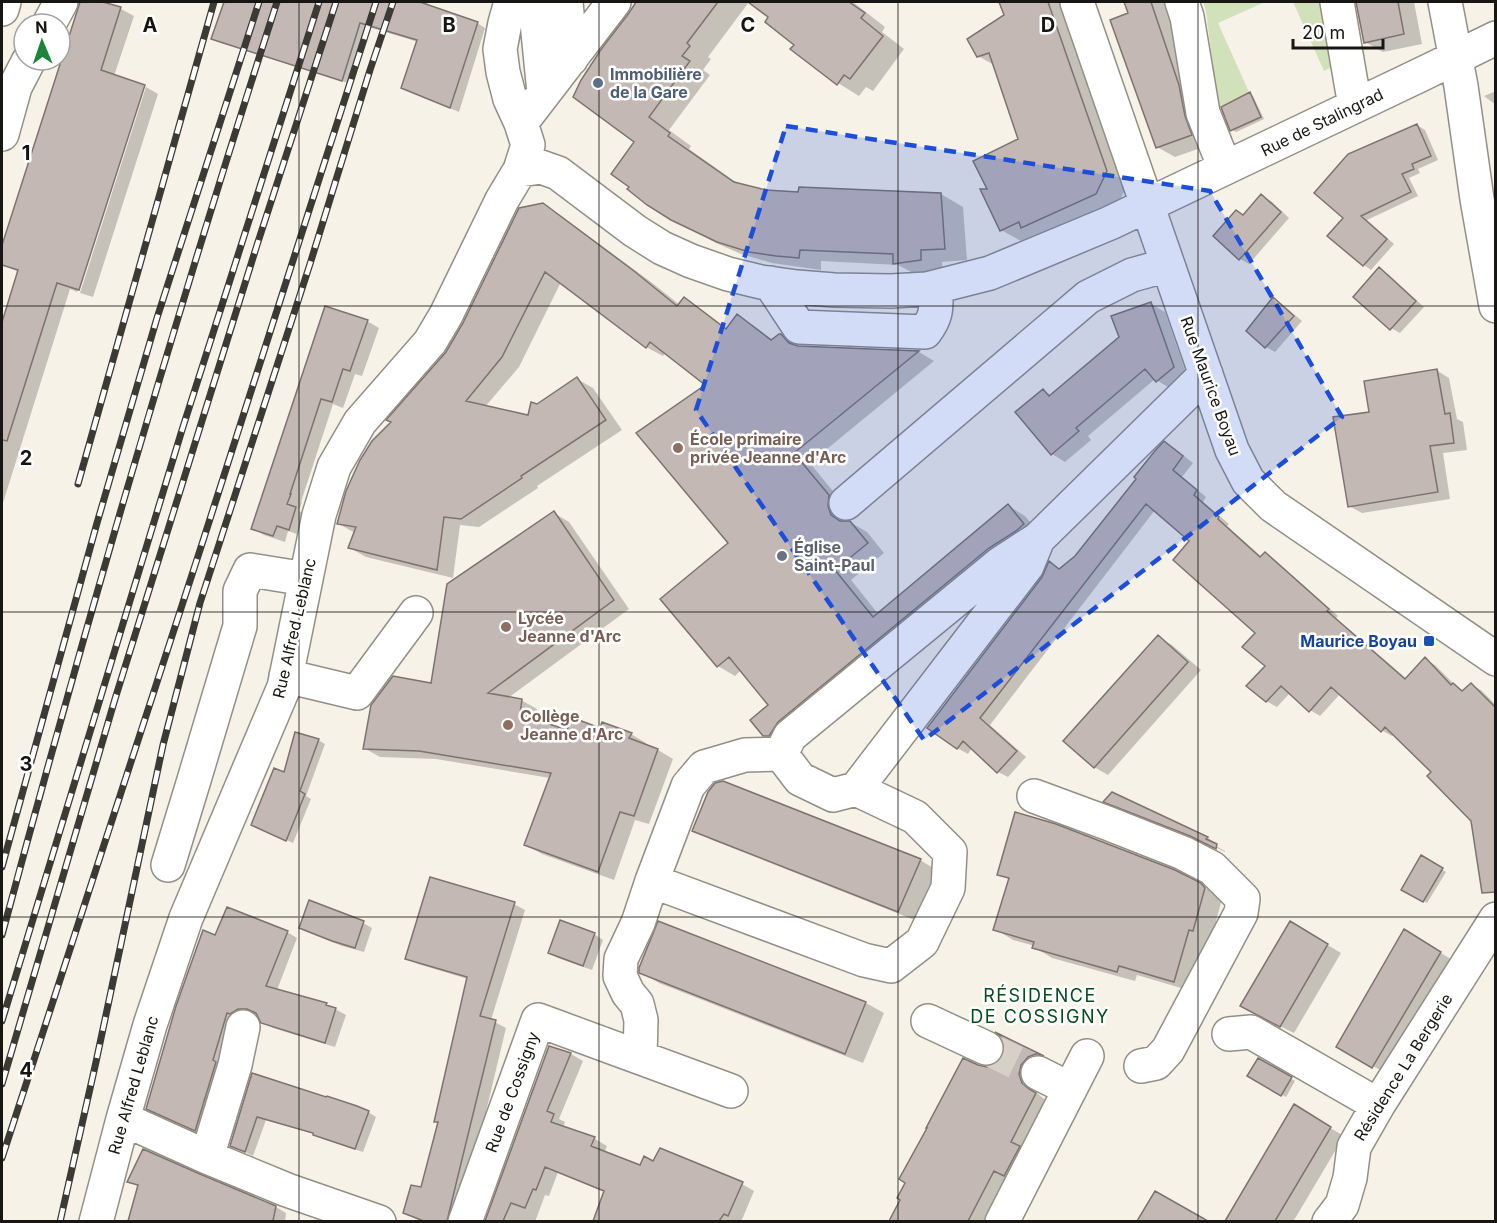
<svg xmlns="http://www.w3.org/2000/svg" width="1497" height="1223" viewBox="0 0 1497 1223" font-family="Inter,sans-serif">
	<rect width="100%" height="100%" fill="#f7f2e8"/>
	<!-- green -->
	<path fill="#d1e1b9" d="M1203,2h62l-47,21 31,69 -31,16 -12,-97z
		M1293,2h29l12,64 -10,5z"/>
	<!-- shadow -->
	<path fill="#0003" d="M82,2h16l23,7 13,7 -20,60 31,11h-2l-66,205 -7,-3 -68,217v-179l17,-55 -17,-7v-15z
		M225,2h203l-1,3 50,18 8,5 -26,84 -48,-20 7,-50 -49,-15 -18,57 -130,-41 -8,-5z
		M638,2h111l-41,55 3,2 -8,11 7,5 -41,55 22,16 -2,3 51,36 26,7 175,2 22,13 4,53 -25,2 1,10 -26,3 -19,-10 -77,-4v9l-49,-7 -31,-9 -25,-11 -44,-24 -36,-78 -32,-92z
		M750,2h103l32,25 -3,5 22,17 -31,42 -7,-4 -7,9 -21,-13 -42,-39 -25,-27z
		M1000,2h65l63,182 -11,22 -94,36 -22,-12 -12,-40 31,-50 -26,-75 -16,-9 27,-40z
		M1126,2h56l15,94 12,49 -34,12 -18,-10 -27,-133z
		M1358,2h56l8,42 -39,8 -18,-10z
		M146,87l12,7 -65,203 -13,-4z
		M1496,91v14l-12,-9z
		M1249,94l4,2 11,23 -28,13 -4,-2z
		M1417,125l8,5 13,30 -20,9 2,4 -11,5 9,18 -51,24 27,24 -23,26 -7,-5 -19,-47z
		M1262,196l9,5 18,17 -40,46 -9,-5 3,-43z
		M543,205l17,10 91,67 29,23 5,-6 16,10 27,20 10,-13 16,10 19,14 8,-4 19,11 119,5 15,9 -124,102 35,43 -1,10 2,6h4l17,10 17,21 -33,27 28,35 130,-109 16,10 15,18 -259,210 -17,-9 6,-30 -29,-35 -6,6 -17,-10 -56,-67 68,-56 -22,-158 -42,-33 -3,4 -17,-9 -85,-65 -42,85 -34,40 45,10 7,-12 40,-26 16,9 29,42 -85,56 1,2 -59,39 -19,-2 -7,53 -87,-21 -16,-9 5,-15 -16,-9 54,-102 54,-70z
		M1379,269l9,5 36,33 -24,26 -9,-5z
		M1273,299l9,5 20,17 -27,31 -9,-5z
		M1151,304l14,8 22,64 -16,13 -16,-10 -67,57 3,4 -26,22 -13,-8 -9,-63 8,4 69,-57z
		M326,308l41,13 12,7 -17,48 -7,-2 -12,34 -10,-4 -32,98h1l-3,9 8,4 -7,20 -12,-4 -3,11 -21,-7 -11,-7z
		M1436,370l13,8 8,41 6,3 4,28 -24,3 7,46 -88,14 -13,-7 22,-92z
		M1165,443l10,6 18,14 -11,14 24,20 -3,5 26,22 -2,2 35,31 3,-3 10,6 63,56 -2,2 71,61 18,-20 10,6 21,21 8,5 7,-6 10,5 15,15v171l-24,-56 -39,-48 -39,-38 -2,2 -11,-6 -40,-37 -21,23 -10,-6 -20,-17 -13,14 -11,-6 1,-35 -10,-33 -66,-92 -36,-31 -165,215 36,32 -18,20 -10,-5 -26,-24 -4,6 -11,-6 104,-178 15,-13z
		M554,513l15,9 60,87 -121,89 13,2 16,9 -1,12 31,11 34,-2 30,4 15,9 -1,3 13,4 15,9 -24,65 -14,-4 -21,60 -72,-26 -16,-9 24,-67 -114,-19 -56,-2 -16,-9 68,-64z
		M1158,637l14,8 29,25 -93,105 -14,-8z
		M318,740l7,4 -19,52 5,3 -18,44 -33,-15 25,-54z
		M1112,794l96,44 8,5 -2,2 11,6v1z
		M694,830l226,30 18,11 -21,50 -205,-81z
		M1422,857l24,15 -19,31 -24,-14z
		M999,874l201,11 19,10 3,4 -11,41 -4,-1 -16,52 -54,-16 -2,6 -83,-23 -18,-11 1,-1 -22,-6 -18,-11 15,-49z
		M514,904l11,6 -34,110 15,8 -44,184 -4,10h-36l-18,-9 18,-24 18,-66 28,-144 -50,-15 -11,-6z
		M363,923l9,5 -8,24 -22,-6 -32,-13 -9,-5z
		M659,923l207,80 18,10 -21,50 -204,-80 -18,-11z
		M1291,923l50,30 -47,80 -38,-19z
		M1405,931l49,30 -67,113 -49,-28z
		M287,932l10,6 -20,52 49,14 20,11 -11,32 -62,-19 -11,-6 -4,-8h-10l-43,121 -48,-21 59,-177z
		M594,934l9,6 -11,30 -34,-12 -9,-6z
		M550,1047l21,7 12,7 -24,58 6,3 -2,6 32,11 12,7 -3,7 36,14 14,-4 88,21 12,7 -13,31h-146l10,-30 -47,-20 -9,24 -4,-1 -10,27h-48z
		M1029,1055l14,2 7,4 -19,20 3,10 13,10 -63,121h-94l88,-156 9,2z
		M1259,1060l36,21 -9,16 -37,-21z
		M253,1075l115,37 8,5 -13,35 -40,-13 -9,-5 -48,-14 -13,36 -21,-11z
		M1294,1107l50,29 -51,86h-65z
		M129,1181l147,26 10,6 -1,9h-156l10,-35z
		M1155,1193l50,29h-66z"/>
	<!-- building -->
	<path fill="#c3b8b3" stroke="#7d736e" stroke-width="1.5" d="M80,2h23l18,5 -20,63 44,15 -66,205 -22,-7 -50,158 -5,-1v-118l16,-52 -16,-5v-20z
		M224,2h196l58,20 -28,86 -49,-20 16,-48 -57,-17 -18,58 -131,-42z
		M636,2h82l-31,41 3,3 -8,10 8,5 -41,56 21,16 -2,3 66,46 32,8 32,2 1,-5 142,6 4,56 -24,1v10l-28,4v-10l-93,-4 -1,8 -23,-2 -27,-4 -32,-10 -46,-22 -24,-15 -20,-16 2,-2 -18,-13 23,-32 -61,-45 8,-17 21,-32 27,-35z
		M748,2h101l16,11 -4,5 22,18 -33,43 -6,-4 -7,10 -47,-36 4,-4 -29,-23 3,-5z
		M999,2h49l59,169 -11,23 -75,34 -2,-6 -19,9 -20,-42h7l-14,-28 45,-22 -29,-86 -12,4 -10,-18 37,-24z
		M1124,2h27l28,83 6,31 7,19 -36,13 -46,-128 18,-7z
		M1356,2h42l6,32 -40,9z
		M1250,92l11,25 -31,14 -9,-24z
		M1417,124l14,32 -19,8 2,5 -12,5 9,18 -50,24 26,23 -24,27 -36,-30 16,-18 -29,-25 34,-39z
		M1261,194l20,18 -42,48 -26,-24 23,-26 7,5z
		M543,203l91,68 43,35 7,-9 42,32 11,-15 34,26 8,-6h2l8,9 9,3 121,5 -125,102 35,42 -1,11 3,9 9,6h10l18,22 -33,27 38,47 135,-113 16,20 -8,7 -27,17 -211,174 -9,14h-6l-13,-16 18,-15 -39,-48 -12,10 -57,-68 68,-56 -92,-110 69,-48 -55,-43 -4,6 -101,-76 -43,85 -36,44 62,14 3,-13 6,2 40,-27 29,43 -85,56 1,2 -61,41 -17,-2 -7,53 -89,-22 8,-21 -19,-3 9,-33 14,-31 12,-19 19,-19 -5,-2 60,-68 17,-29 56,-115z
		M1379,267l37,34 -26,29 -37,-33z
		M1273,297l21,19 -29,32 -19,-17z
		M1151,302l23,65 -18,15 -11,-13 -69,59 3,3 -28,24 -36,-43 28,-23 6,7 70,-59 -8,-21z
		M325,306l43,14 -18,51 -7,-2 -11,33 -11,-3 -31,95h1l-4,10 9,3 -7,23 -12,-4 -4,10 -22,-7z
		M1437,369l8,45 5,-1 4,30 -24,3 8,46 -90,15 -15,-90 36,-5 -5,-31z
		M1164,441l19,15 -10,14 24,20 -3,5 25,22 -1,2 42,38 5,-5 64,57 -2,2 78,68 20,-22 26,28 2,-2 9,8 9,-8 25,25v184l-14,1 -11,-72 -44,-45 4,-4 -46,-45 -4,5 -50,-45 -22,25 -28,-26 -15,16 -20,-16 19,-20 -23,-19 13,-14 -82,-73 16,-19 -43,-37 -166,214 37,33 -20,22 -34,-32 -6,8 -30,-21 115,-151 7,-16 10,8 16,-13 61,-77 -2,-2 20,-25z
		M554,511l60,89 -126,93 34,6 -2,15 47,16 4,-13 29,11 2,-6 30,11 -3,5 29,11 -24,67 -14,-4 -22,60 -74,-27 27,-72 -132,-22 -56,-2 8,-44 22,-29 38,7 16,-99z
		M1158,635l30,27 -94,106 -31,-27z
		M295,732l24,7 -19,52 5,3 -19,47 -35,-16 23,-57 10,4z
		M723,781l198,78 -23,53 -206,-81 16,-39 7,-9z
		M1112,792l96,45 -2,2 11,5 -1,5 -26,-13 -87,-34z
		M1015,812l41,12 119,46 26,13 4,5 -12,43 -4,-1 -15,52 -55,-16 -2,6 -85,-24 2,-6 -41,-12 16,-52 -12,-3z
		M1421,855l22,13 -20,34 -22,-12z
		M430,877l85,25 -35,114 16,4 -49,201h-23l-21,-8 8,-28 10,2 17,-65h-4l33,-145 -62,-18z
		M309,900l55,21 -9,27 -23,-7 -33,-13z
		M227,907l61,24 -22,55 61,17 -1,2 10,3 -11,35 -64,-20 -5,-10 -9,-4h-9l-8,5 -3,-1 -14,47 3,2 -21,69 -49,-22 30,-103 27,-76 12,5z
		M560,920l35,13 -12,33 -35,-13z
		M658,921l208,81 -21,52 -206,-81v-5z
		M1290,921l38,23 -48,83 -40,-21z
		M1404,929l37,23 -69,116 -36,-21z
		M995,1032l49,24 -8,-2 -8,3 -7,8 -2,9 3,9 7,6 7,4 -25,49 9,4 -16,30 -10,-5 -26,50h-79l11,-21 -3,-2 8,-15 -6,-4 28,-51h-1l37,-70 15,7 9,2 9,-3 7,-8 2,-10 -3,-8z
		M549,1046l22,7 -24,58 7,3 -3,8 44,15 -4,9 49,19 4,-9 9,5 7,-13 83,34 -15,34 -4,-2 -5,7h-126l11,-30 -59,-24 -9,23 -3,-1 -8,19 -14,-5 -8,18h-18z
		M1258,1058l34,19 -11,19 -34,-20z
		M252,1073l74,24 1,-1 30,10 12,5 -14,38 -42,-14v-2l-56,-16 -12,35 -15,-6z
		M1294,1104l37,23 -56,94h-50z
		M143,1149l57,25 76,32 -3,15h-145l10,-36 -11,-3z
		M1155,1191l53,30h-71z"/>
	<g fill="none" stroke-linecap="round" stroke-linejoin="round">
		<!-- minor-tunnel -->
		<path stroke="#d5d1c8" stroke-width="33" stroke-dasharray="33 16" stroke-linecap="butt" d="M986,1048l52,25"/>
		<defs>
			<path id="minor" d="M535,2l9,91
				M566,2l5,57
				M1077,2l155,448 16,31 25,25 223,153
				M1182,2l5,15 16,96 22,55
				M1337,2l18,104
				M1445,2l16,84 16,113 19,107
				M2,9l2,-7
				M49,24l12,-22
				M521,123l93,-121
				M2,134l13,-47 14,-27
				M520,170l21,-3 17,6 77,58 27,17 29,13 37,13 33,8 36,5 37,3 57,1 36,-2 63,-16 120,-50 310,-148 76,-37
				M770,283l29,44 126,5c13,-17 11,-25 11,-45
				M846,503l242,-206 44,-22 36,-10
				M1038,539l-11,27 -171,223 -23,6 -33,-16 -19,-25 9,-18 211,-173 37,-24 168,-165
				M286,676l71,17 59,-80
				M1034,796l73,27 76,30 29,15 31,31 -2,14 -73,137 -12,13 -15,3
				M168,865l26,-85 46,-154v-35l10,-21 56,9
				M652,881l212,79 27,6 31,-24 26,-54 2,-36 -35,-35 -59,-28
				M928,1021l58,27
				M1229,1034l22,-2 127,73
				M640,1057l1,-37 -4,-16 -9,-11 -8,-17 1,-17 17,-36 14,-42 36,-95 16,-19 41,-12 36,-1
				M1038,1073l32,16
				M123,1119l84,38 80,33 92,32
				M207,1157l28,-92 8,-38
				M96,1222l27,-103 27,-94 36,-107 98,-231 35,-172 15,-48 26,-45 70,-80 16,-27 56,-115 18,-30 8,-25 -7,-22 -11,-24 -7,-27 -3,-23 5,-26 6,-21
				M465,1222l73,-202 193,71
				M1002,1222l85,-166
				M1329,1222l13,-17 8,-27 4,-31 24,-42 118,-186"/>
		</defs>
		<!-- minor casing -->
		<use href="#minor" stroke="#948f86" stroke-width="36"/>
		<!-- minor -->
		<use href="#minor" stroke="#fff" stroke-width="33"/>
		<defs>
			<path id="rail" d="M78,484l136,-482
				M2,867l95,-344 60,-205 102,-316
				M2,935c84,-313 175,-624 275,-933
				M2,1021l180,-591 137,-428
				M2,1084l113,-385 142,-454 79,-243
				M2,1158l199,-611 175,-545
				M60,1222l36,-160 67,-317 37,-142 110,-339 60,-194 23,-68"/>
		</defs>
		<!-- rail casing -->
		<use href="#rail" stroke="#3b3a35" stroke-width="7"/>
		<!-- rail -->
		<use href="#rail" stroke="#fff" stroke-width="4.5" stroke-dasharray="14" stroke-linecap="butt"/>
	</g>
	<!-- marked area -->
	<path fill="#1d4ed8" fill-opacity="0.2" stroke="#1d4ed8" stroke-width="4.5" stroke-dasharray="12 8" stroke-linejoin="round" d="M786,126l424,65 132,226 -418,323 -228,-330z"/>
	<!-- grid -->
	<path fill="none" stroke="#171612" stroke-width="1.5" stroke-opacity="0.55" d="M299,2v1220M599,2v1220M898,2v1220M1198,2v1220M2,306h1494M2,612h1494M2,917h1494"/>
	<!-- markers -->
	<circle fill="#5c6f8a" stroke="#fff" stroke-width="2" cx="598" cy="83" r="6"/>
	<g fill="#8d6e63" stroke="#fff" stroke-width="2">
		<circle cx="678" cy="448" r="6"/>
		<circle cx="506" cy="627" r="6"/>
		<circle cx="508" cy="725" r="6"/>
	</g>
	<circle fill="#6b7280" stroke="#fff" stroke-width="2" cx="782" cy="556" r="6"/>
	<rect fill="#1a4fb4" stroke="#fff" stroke-width="2" x="1423" y="635" width="12" height="12" rx="3"/>
	<g text-anchor="middle" stroke-width="5" stroke-linejoin="round" paint-order="stroke">
		<!-- service labels -->
		<g font-size="16" font-weight="bold" fill="#4e5e75" stroke="#fff" text-anchor="start">
			<text x="610" y="80">Immobilière<tspan x="610" dy="18">de la Gare</tspan></text>
		</g>
		<!-- street labels -->
		<g font-size="16" fill="#171612" stroke="#fff">
			<text transform="translate(1322 122) rotate(-26)" y="6">Rue de Stalingrad</text>
			<text transform="translate(1211 386) rotate(70)" y="6">Rue Maurice Boyau</text>
			<text transform="translate(294 628) rotate(-77)" y="6">Rue Alfred Leblanc</text>
			<text transform="translate(1403 1067) rotate(-58)" y="6">Résidence La Bergerie</text>
			<text transform="translate(133 1085) rotate(-74)" y="6">Rue Alfred Leblanc</text>
			<text transform="translate(512 1092) rotate(-70)" y="6">Rue de Cossigny</text>
		</g>
		<!-- education labels -->
		<g font-size="16" font-weight="bold" fill="#785e54" stroke="#fff" text-anchor="start">
			<text x="690" y="445">École primaire<tspan x="690" dy="18">privée Jeanne d'Arc</tspan></text>
			<text x="518" y="624">Lycée<tspan x="518" dy="18">Jeanne d'Arc</tspan></text>
			<text x="520" y="722">Collège<tspan x="520" dy="18">Jeanne d'Arc</tspan></text>
		</g>
		<!-- worship labels -->
		<g font-size="16" font-weight="bold" fill="#5b616d" stroke="#fff" text-anchor="start">
			<text x="794" y="553">Église<tspan x="794" dy="18">Saint-Paul</tspan></text>
		</g>
		<!-- transit labels -->
		<g font-size="16" font-weight="bold" fill="#164399" stroke="#fff" text-anchor="end">
			<text x="1417" y="647">Maurice Boyau</text>
		</g>
		<!-- neighbourhood labels -->
		<g font-size="18" letter-spacing="1.5" fill="#074b1b" stroke="#fff">
			<text x="1040" y="1002">RÉSIDENCE<tspan x="1040" dy="21">DE COSSIGNY</tspan></text>
		</g>
	</g>
	<g font-size="20" text-anchor="middle" font-weight="bold" fill="#171612" stroke="#fff" stroke-width="5" stroke-linejoin="round" paint-order="stroke">
		<text x="150" y="32">A</text>
		<text x="449" y="32">B</text>
		<text x="748" y="32">C</text>
		<text x="1048" y="32">D</text>
		<text x="26" y="160">1</text>
		<text x="26" y="465">2</text>
		<text x="26" y="771">3</text>
		<text x="26" y="1077">4</text>
	</g>
	<!-- border -->
	<rect width="1497" height="1223" fill="none" stroke="#171612" stroke-width="6"/>
	<!-- north arrow -->
	<g transform="translate(42 42) rotate(358)"><circle r="28" fill="#ffffff" stroke="#a2a2a0" stroke-width="1.5"/>
	<path d="M0-4.5L10 22L0 15L-10 22Z" fill="#1d8439"/>
	<text y="-9" font-size="16" font-weight="bold" text-anchor="middle" fill="#171612">N</text>
	</g>
	<!-- scale -->
	<path d="M1293 39v9h90v-9" fill="none" stroke="#171612" stroke-width="3"/>
	<text x="1302" y="39" font-size="18" fill="#171612" stroke="#ffffff" stroke-width="4.5" paint-order="stroke">20 m</text>
</svg>
